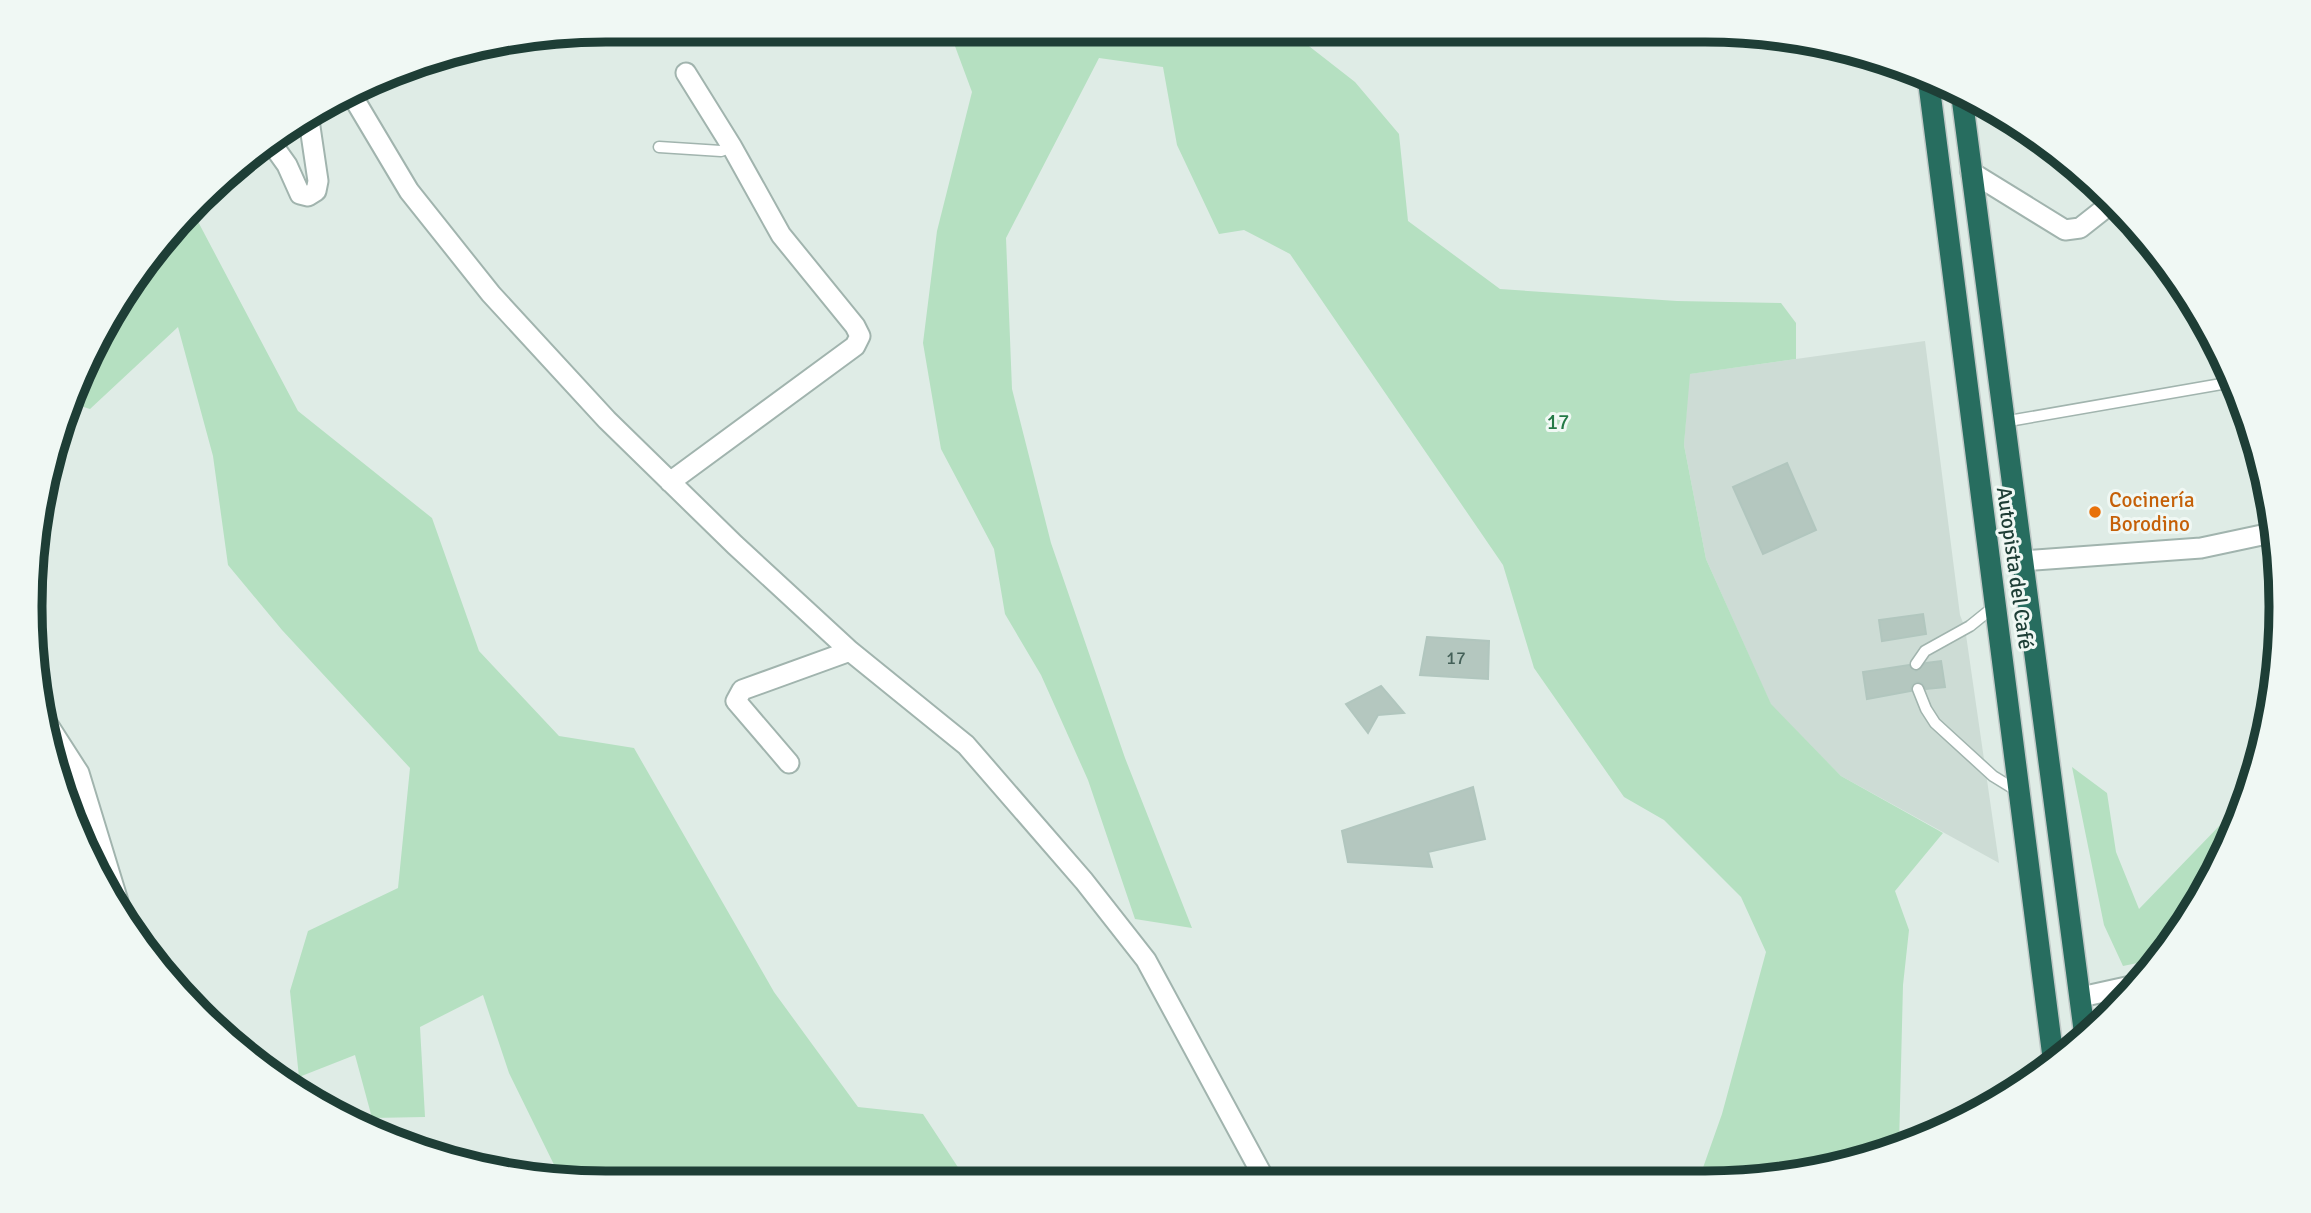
<svg xmlns="http://www.w3.org/2000/svg" width="2311" height="1213" viewBox="0 0 2311 1213" font-family="Signika,sans-serif">
	<rect width="100%" height="100%" fill="#dfece6"/>
	<!-- built -->
	<path fill="#cddcd5" d="M1925,341l35,274 5,13 34,235 -158,-87 -70,-71 -65,-146 -22,-114 5,-71z"/>
	<!-- green -->
	<path fill="#b5e0c1" d="M949,30h287l69,13 50,39 44,52 9,87 92,68 177,12 104,2 15,20v36l-106,15 -6,71 22,114 65,145 70,72 102,57 -48,58 14,39 -6,55 -4,161 -119,32 -81,1 23,-65 44,-162 -25,-55 -77,-77 -40,-23 -90,-129 -31,-103 -213,-311 -46,-24 -25,4 -42,-89 -14,-78 -64,-9 -93,180 6,151 39,154 74,215 67,170 -57,-9 -47,-139 -47,-105 -36,-61 -11,-65 -53,-100 -18,-106 14,-112 35,-139z
		M194,214l104,197 134,107 47,133 80,85 75,12 140,244 84,115 65,7 44,67h-405l-53,-108 -26,-78 -63,32 5,90 -53,1 -17,-63 -56,22 -9,-86 18,-60 90,-43 12,-120 -128,-138 -54,-65 -15,-109 -35,-129 -88,82 -16,-5 53,-118z
		M2278,579l1,47 -8,-7 -2,-27z
		M2072,767l35,26 9,59 23,57 85,-88 14,-4 -16,45 -65,97 -34,7 -19,-41z"/>
	<!-- building -->
	<path fill="#b4c7bf" stroke="#b1c6be" stroke-width="2" d="M1787,463l29,67 -53,24 -30,-67z
		M1923,614l3,20 -44,7 -3,-21z
		M1427,637l62,4 -1,38 -68,-4z
		M1941,661l4,26 -19,2 -4,-6 -6,-1 -4,3 -1,6 -44,8 -4,-27 46,-7 7,6 10,-8z
		M1381,686l23,27 -26,2 -10,18 -22,-29z
		M1473,787l12,52 -57,13 4,15 -84,-5 -6,-31z"/>
	<g fill="none" stroke-linecap="round" stroke-linejoin="round">
		<defs>
			<path id="lane" d="M659,147l62,4 11,-4
				M2003,422l230,-40
				M1916,664l9,-13 45,-25 26,-21
				M1918,689l8,20 9,14 58,53 26,16"/>
			<path id="street" d="M353,97l56,94 82,103 116,126 128,125 115,106 116,94 118,136 62,79 119,220
				M277,151l10,14 13,29 8,2 8,-5 2,-10 -9,-61
				M1971,172l94,58 15,-2 33,-26
				M670,482l185,-136 5,-10 -5,-10 -74,-91 -49,-88 -46,-74
				M2021,561l180,-13 75,-16
				M43,717l36,56 39,128
				M789,763l-53,-62 6,-11 108,-39
				M2081,997l59,-13"/>
			<path id="highway" d="M1928,77l126,988
				M1961,90l124,947"/>
		</defs>
		<!-- lane casing -->
		<use href="#lane" stroke="#a1b4ae" stroke-width="13"/>
		<!-- street casing -->
		<use href="#street" stroke="#a1b4ae" stroke-width="23"/>
		<!-- highway casing -->
		<use href="#highway" stroke="#c0c9c7" stroke-width="24"/>
		<!-- lane -->
		<use href="#lane" stroke="#fff" stroke-width="10"/>
		<!-- street -->
		<use href="#street" stroke="#fff" stroke-width="19"/>
		<!-- highway -->
		<use href="#highway" stroke="#276d5f" stroke-width="21"/>
	</g>
	<!-- markers -->
	<circle fill="#e8710a" stroke="#f0f8f4" stroke-width="2.5" cx="2095" cy="512" r="7"/>
	<g text-anchor="middle" stroke-width="6" stroke-linejoin="round" paint-order="stroke">
		<!-- number labels -->
		<g font-size="18" fill="#446058">
			<text x="1456" y="664">17</text>
		</g>
		<!-- park labels -->
		<g font-size="21" fill="#247946" stroke="#f0f8f4">
			<text x="1558" y="429">17</text>
		</g>
		<!-- food labels -->
		<g font-size="21" fill="#c56008" stroke="#f0f8f4" text-anchor="start">
			<text x="2109" y="507">Cocinería<tspan x="2109" dy="24">Borodino</tspan></text>
		</g>
		<!-- street labels -->
		<g font-size="21" fill="#1e3e36" stroke="#f0f8f4">
			<text transform="translate(2015 568) rotate(82)" y="7">Autopista del Café</text>
		</g>
	</g>
	<!-- crop -->
	<path d="M0 0H2311V1213H0ZM606 42H1705A564 564 0 0 1 2269 606V607A564 564 0 0 1 1705 1171H606A564 564 0 0 1 42 607V606A564 564 0 0 1 606 42Z" fill="#f0f8f4" fill-rule="evenodd"/>
	<path fill="none" stroke="#1e3e36" stroke-width="9" d="M606 42H1705A564 564 0 0 1 2269 606V607A564 564 0 0 1 1705 1171H606A564 564 0 0 1 42 607V606A564 564 0 0 1 606 42Z"/>
</svg>
